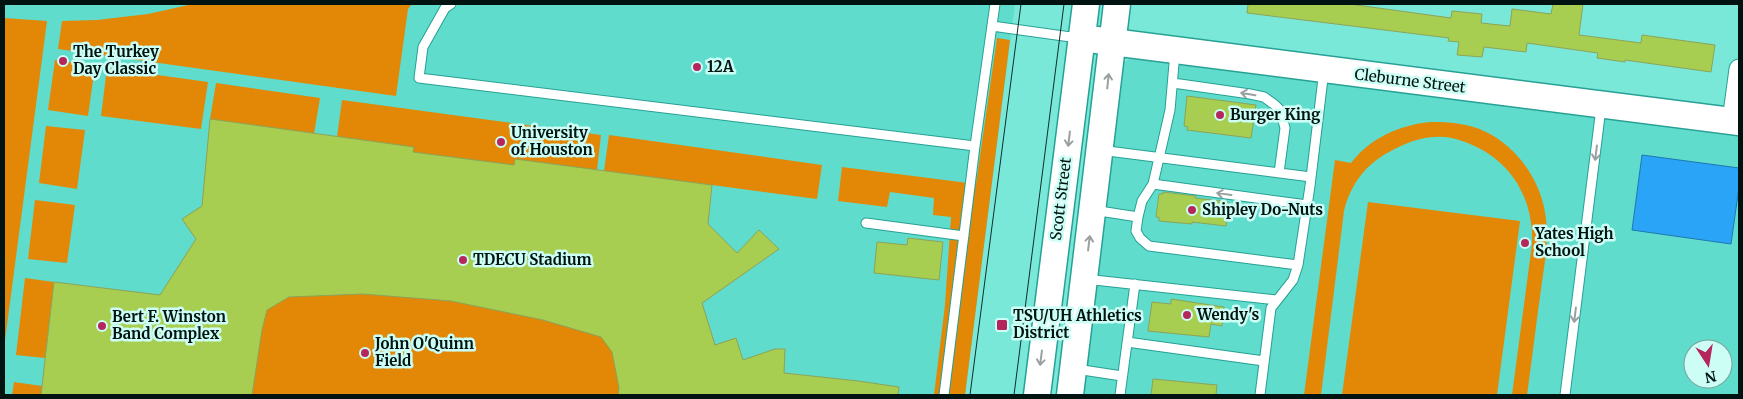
<svg xmlns="http://www.w3.org/2000/svg" width="1743" height="399" viewBox="0 0 1743 399" font-family="Merriweather,serif">
	<rect width="100%" height="100%" fill="#79e8d9"/>
	<!-- built -->
	<path fill="#60dccc" fill-rule="evenodd" d="M4,4h1011l-50,391h-961z
		M1132,57l607,80v258h-660l44,-332zM1693,349h30v30h-30z"/>
	<!-- green -->
	<path fill="#e28706" d="M193,4h219l-4,5 -12,87 -338,-47 4,-28 35,-1 51,-6z
		M4,18l43,3 -43,327z
		M997,38l13,2 -45,355h-31l11,-90 6,-88 -18,-2 1,-17 -44,-6 -3,15 -49,-6 4,-34 134,17z
		M55,60l40,6 -7,50 -40,-6z
		M107,68l101,14 -7,47 -100,-13z
		M216,83l104,15 -6,36 23,3 5,-37 259,35 -4,35 7,1 5,-36 213,30 -5,34 -105,-14 -4,39 44,44 -50,35 13,42 21,-7 7,22 32,-11h10l-1,24 19,3 -3,19h-653l13,-100 36,-56 -14,-20 20,-13 8,-87z
		M1430,122c19,0 39,1 56,10 33,16 57,52 60,88 3,23 -2,46 -5,69 -5,35 -9,71 -14,106h-15l20,-151c2,-44 -20,-83 -62,-100 -10,-4 -22,-8 -34,-7 -17,0 -32,7 -47,15 -23,12 -39,33 -45,59l-23,184h-17l31,-235 16,3c19,-25 49,-38 79,-41z
		M46,126l39,4 -8,59 -38,-6z
		M35,200l40,5 -8,58 -39,-4z
		M1368,202l152,19 -23,174h-155z
		M25,278l29,4 -9,76 -29,-3z
		M14,382l28,4 -1,9h-29z"/>
	<!-- water -->
	<path fill="#29a4f6" stroke="#1d78b1" d="M1642,155l97,13v19l-8,57 -99,-14z"/>
	<!-- building -->
	<path fill="#a8ce51" stroke="#8ba459" d="M1248,4h101l102,14 1,-7 30,3 -1,9 29,3 2,-17 39,5 2,-10h30l-4,31 62,8 1,-8 73,10 -4,27 -86,-12v2l-28,-4 1,-5 -71,-10 -1,9 -42,-5 -2,10 -25,-2 2,-13 -11,-1 1,-3 -202,-25z
		M1187,96l69,9 -5,33 -64,-8 1,-3 -4,-1z
		M210,119l204,28 -1,5 101,13 1,-6 197,26 -4,39 29,29 22,-23 20,19 -77,54 13,42 21,-7 7,22 32,-11h10l-1,24 74,8 41,6 -1,8h-280l1,-7 -7,-36 -11,-15 -58,-17 -92,-19 -88,-7 -74,3 -22,13 -5,20 -10,65h-211l13,-113 106,13 36,-56 -14,-20 20,-13z
		M1163,192l33,4 -1,2 33,4 -2,24 -34,-4v2l-33,-3v-4h-3l3,-23h4z
		M908,238l35,4 -4,38 -65,-7 3,-31 30,3z
		M1171,299l53,8 -2,19 -11,-2 -2,13 -61,-6 4,-29 19,2z
		M1153,379l64,6 -1,10h-65z"/>
	<g fill="none" stroke-linecap="round" stroke-linejoin="round">
		<defs>
			<path id="lane" d="M451,4l-6,4 -22,39 -4,31 556,68 20,-142
				M992,26l86,12
				M1175,52l-5,58 -11,48 -6,26 -11,17 -4,16 -2,14 4,7 9,8 149,19 12,-79 14,-116
				M1173,83l77,11 14,3 11,8 5,5 5,18 -6,45
				M1100,150l211,27
				M1153,184l154,21
				M1093,210l45,7
				M866,223l98,13
				M1085,279l191,21
				M1127,342l137,19
				M1076,369l46,7
				M944,395l31,-249
				M1120,395l15,-111
				M1260,395l11,-87 22,-28 5,-15
				M1565,395l36,-287"/>
			<path id="street" d="M1732,121l7,-52"/>
			<path id="secondary" d="M1081,38l658,84
				M1037,395l49,-391
				M1070,395l47,-391"/>
		</defs>
		<!-- lane casing -->
		<use href="#lane" stroke="#26a194" stroke-width="11"/>
		<!-- street casing -->
		<use href="#street" stroke="#26a194" stroke-width="21"/>
		<!-- secondary casing -->
		<use href="#secondary" stroke="#26a194" stroke-width="29"/>
		<!-- lane -->
		<use href="#lane" stroke="#fff" stroke-width="9"/>
		<!-- street -->
		<use href="#street" stroke="#fff" stroke-width="19"/>
		<!-- secondary -->
		<use href="#secondary" stroke="#fff" stroke-width="26"/>
		<!-- tram -->
		<path stroke="#0f2e2b" stroke-width="1" d="M970,395l51,-391
			M1014,395l50,-391"/>
	</g>
	<!-- one-way arrows -->
	<defs><path id="oneway-shaft" d="M-6 0H5M1.5-3L5.5 0L1.5 3" fill="none" stroke-width="1.6" stroke-linecap="round" stroke-linejoin="round" transform="scale(1.25)"/></defs>
	<g stroke="#99a1a0">
		<use href="#oneway-shaft" transform="translate(1108 81) rotate(-84)"/>
		<use href="#oneway-shaft" transform="translate(1248 94) rotate(-170)"/>
		<use href="#oneway-shaft" transform="translate(1069 139) rotate(97)"/>
		<use href="#oneway-shaft" transform="translate(1596 153) rotate(97)"/>
		<use href="#oneway-shaft" transform="translate(1224 194) rotate(-172)"/>
		<use href="#oneway-shaft" transform="translate(1089 243) rotate(-83)"/>
		<use href="#oneway-shaft" transform="translate(1575 315) rotate(97)"/>
		<use href="#oneway-shaft" transform="translate(1041 358) rotate(97)"/>
	</g>
	<!-- markers -->
	<g fill="#b5275c" stroke="#ccfef6" stroke-width="2">
		<circle cx="63" cy="61" r="5"/>
		<circle cx="697" cy="67" r="5"/>
		<circle cx="1220" cy="115" r="5"/>
		<circle cx="501" cy="142" r="5"/>
		<circle cx="1192" cy="210" r="5"/>
		<circle cx="1525" cy="243" r="5"/>
		<circle cx="463" cy="260" r="5"/>
		<circle cx="1187" cy="315" r="5"/>
		<rect x="996" y="319" width="12" height="12" rx="2.5"/>
		<circle cx="102" cy="326" r="5"/>
		<circle cx="365" cy="353" r="5"/>
	</g>
	<g text-anchor="middle" stroke-width="5" stroke-linejoin="round" paint-order="stroke">
		<!-- poi labels -->
		<g font-size="15" font-weight="bold" fill="#001311" stroke="#ccfef6" text-anchor="start">
			<text x="73" y="57">The Turkey<tspan x="73" dy="17">Day Classic</tspan></text>
			<text x="707" y="72">12A</text>
			<text x="1230" y="120">Burger King</text>
			<text x="511" y="138">University<tspan x="511" dy="17">of Houston</tspan></text>
			<text x="1202" y="215">Shipley Do-Nuts</text>
			<text x="1535" y="239">Yates High<tspan x="1535" dy="17">School</tspan></text>
			<text x="473" y="265">TDECU Stadium</text>
			<text x="1197" y="320">Wendy's</text>
			<text x="1013" y="321">TSU/UH Athletics<tspan x="1013" dy="17">District</tspan></text>
			<text x="112" y="322">Bert F. Winston<tspan x="112" dy="17">Band Complex</tspan></text>
			<text x="375" y="349">John O'Quinn<tspan x="375" dy="17">Field</tspan></text>
		</g>
		<!-- street labels -->
		<g font-size="15" fill="#001311" stroke="#ccfef6">
			<text transform="translate(1410 81) rotate(7)" y="5">Cleburne Street</text>
			<text transform="translate(1061 199) rotate(-83)" y="5">Scott Street</text>
		</g>
	</g>
	<!-- border -->
	<rect width="1743" height="399" fill="none" stroke="#001311" stroke-width="10"/>
	<!-- north arrow -->
	<g transform="translate(1708 364) rotate(168)"><circle r="24" fill="#ccfef6" stroke="#7aa09a"/>
	<path d="M0-4L9 19L0 12L-9 19Z" fill="#b5275c"/>
	<text y="-8" font-size="14" font-weight="bold" text-anchor="middle" fill="#001311">N</text>
	</g>
</svg>
